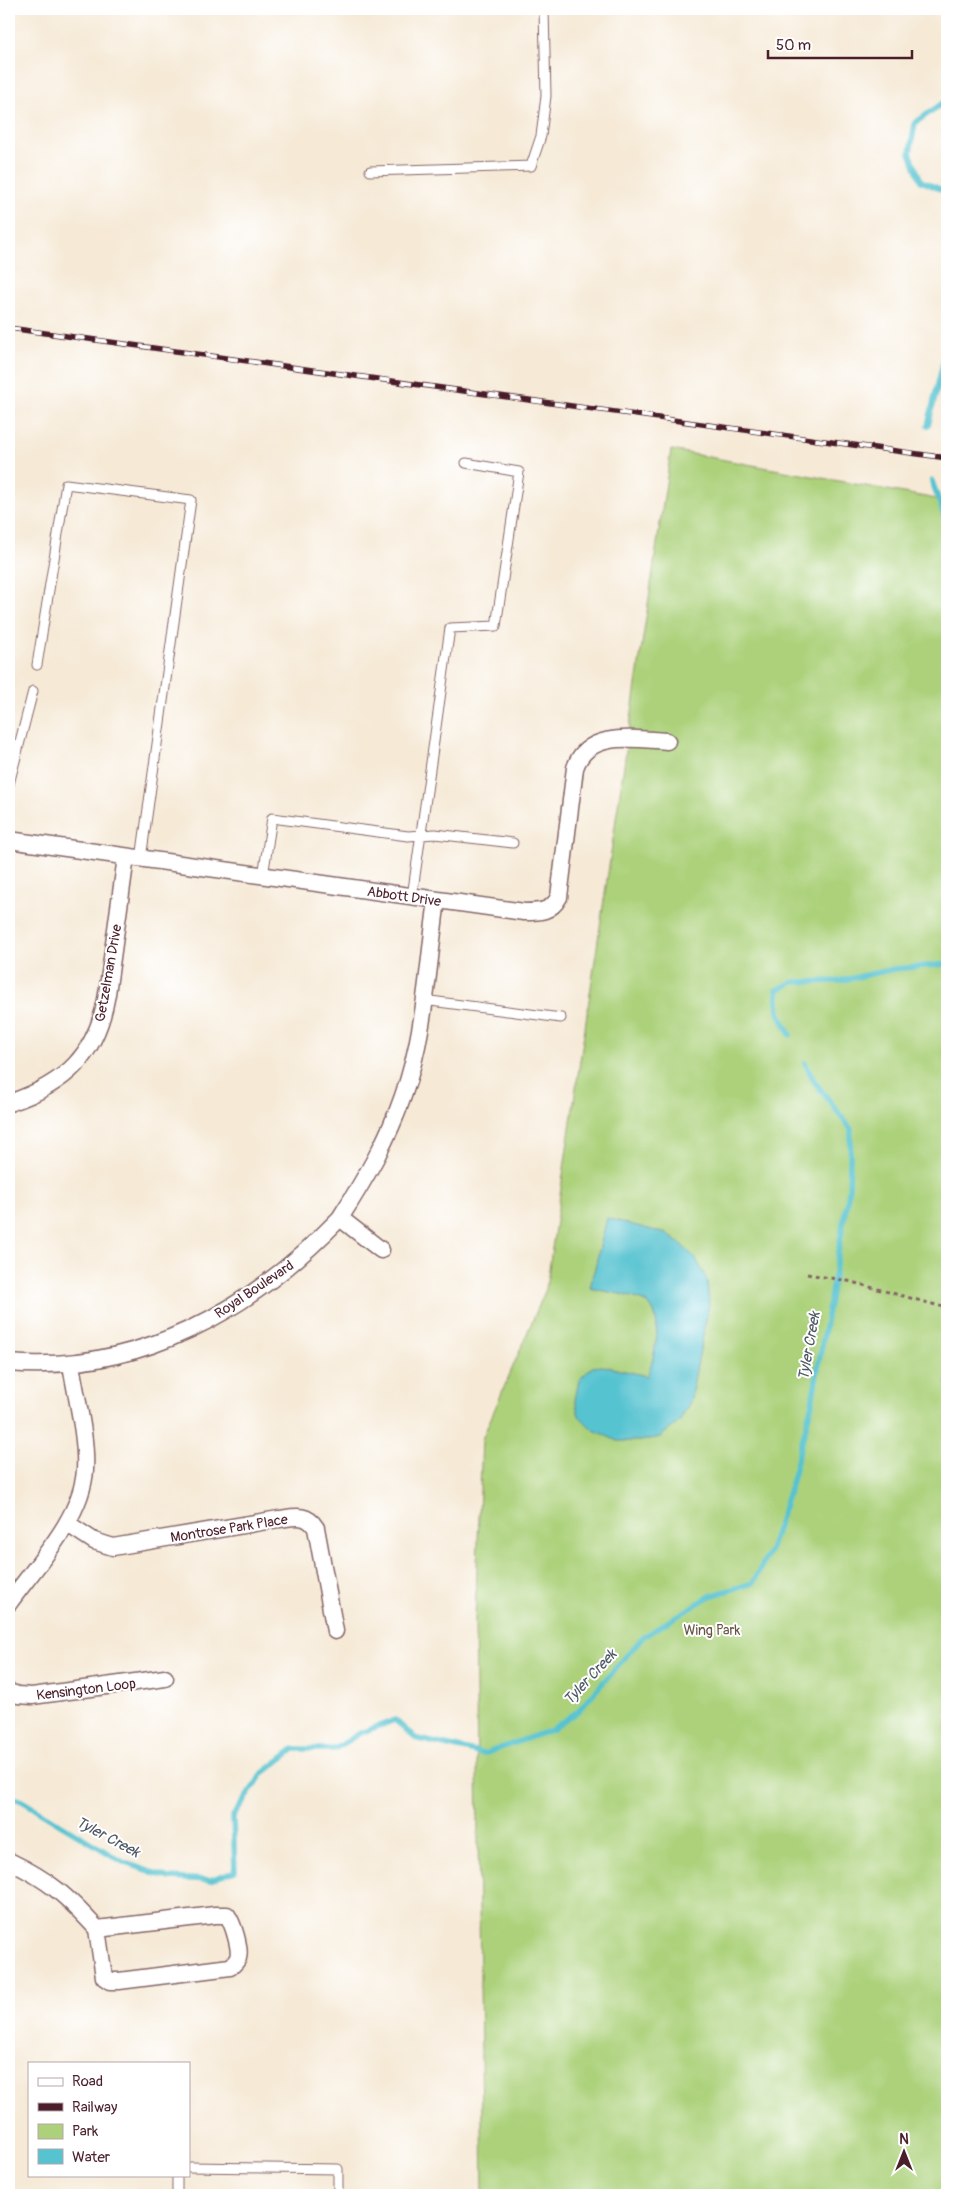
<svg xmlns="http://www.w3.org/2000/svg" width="956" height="2204" viewBox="0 0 956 2204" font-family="Pangolin,sans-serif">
	<rect width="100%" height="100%" fill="#fff"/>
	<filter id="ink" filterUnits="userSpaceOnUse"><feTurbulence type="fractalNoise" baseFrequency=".02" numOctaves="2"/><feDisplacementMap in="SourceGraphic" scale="10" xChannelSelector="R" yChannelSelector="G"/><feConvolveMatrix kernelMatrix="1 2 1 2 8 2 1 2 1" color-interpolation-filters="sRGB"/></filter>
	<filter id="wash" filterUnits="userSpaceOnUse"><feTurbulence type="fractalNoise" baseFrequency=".0096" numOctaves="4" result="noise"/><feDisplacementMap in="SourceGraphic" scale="20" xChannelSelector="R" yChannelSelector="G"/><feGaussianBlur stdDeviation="1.12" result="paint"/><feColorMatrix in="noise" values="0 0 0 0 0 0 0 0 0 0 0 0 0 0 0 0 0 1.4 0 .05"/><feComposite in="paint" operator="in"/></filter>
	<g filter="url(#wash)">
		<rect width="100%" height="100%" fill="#f6ead7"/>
		<!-- green -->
		<path fill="#acd17a" stroke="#7b7852" d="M671,450l276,51v1694h-464l-8,-576 7,-180 64,-150z"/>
		<!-- water -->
		<path fill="#56c3d0" stroke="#50717e" d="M607,1218l60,16 15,11 14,14 11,21 2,24 -19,98 -11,20 -19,15 -19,4h-24l-25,-12 -13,-13 -4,-16 4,-20 13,-13 11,-1 44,10c7,-17 20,-66 -4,-75 -16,-7 -36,-9 -53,-13z"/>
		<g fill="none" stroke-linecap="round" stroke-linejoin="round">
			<!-- stream -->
			<path stroke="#56c3d0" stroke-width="5.5" d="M947,100l-32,23 -5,30 11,28 26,11
				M928,426l19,-80
				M932,481l15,43
				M790,1035l-11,-22 -2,-23 16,-8 46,-1 55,-12 53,-5
				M9,1796l13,5 101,61 46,16 41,2 25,-9 -2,-55 30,-43 31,-24h41l25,-16 35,-13 20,18 69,16 67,-24 27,-19 65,-74 67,-41 43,-13 18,-35 19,-60 22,-85 37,-213 2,-61 -37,-48 -9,-18"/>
		</g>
	</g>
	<g filter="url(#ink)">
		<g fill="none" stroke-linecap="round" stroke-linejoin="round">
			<defs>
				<path id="lane" d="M370,171l161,-5 10,-30 5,-40 -2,-87
					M37,665l29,-181 125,16 -50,359
					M9,784l24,-93
					M263,876l9,-58 136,18 27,-2 78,9
					M412,897l38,-269 46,-2 23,-154 -53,-9
					M423,1000l138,18
					M189,2167l149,2v26
					M177,2195v-20"/>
				<path id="street" d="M9,840l515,72c16,0 27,0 35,-15l16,-129c12,-38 60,-29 92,-27
					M9,1103c57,-19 88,-48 98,-109l19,-137
					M340,1218c25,-39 48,-78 63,-122 22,-60 25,-132 34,-196
					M9,1363c131,11 242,-53 331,-145l41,32
					M68,1524l26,17 19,6 166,-28c15,-2 28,-6 37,9l19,103
					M9,1603c27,-38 73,-85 76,-133 2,-33 -9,-73 -14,-106
					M9,1692l9,3 14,1 133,-18
					M9,1861c40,19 58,35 88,68
					M215,1915h12c6,8 14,34 11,43 -2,4 -5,7 -8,9l-111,14h-9l-6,-4 -7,-48z"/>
			</defs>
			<!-- lane casing -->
			<use href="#lane" stroke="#866667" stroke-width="11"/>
			<!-- street casing -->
			<use href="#street" stroke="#866667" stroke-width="19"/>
			<!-- path -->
			<path stroke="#866667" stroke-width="3" stroke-dasharray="4 4" stroke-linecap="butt" d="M807,1274l41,7 99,27"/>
			<!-- lane -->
			<use href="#lane" stroke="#fff" stroke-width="9"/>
			<!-- street -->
			<use href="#street" stroke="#fff" stroke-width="16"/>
			<defs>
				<path id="rail" d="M9,328l938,130"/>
			</defs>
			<!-- rail casing -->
			<use href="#rail" stroke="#4a1f2b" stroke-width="5.5"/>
			<!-- rail -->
			<use href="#rail" stroke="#fff" stroke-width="4" stroke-dasharray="11" stroke-linecap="butt"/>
		</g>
	</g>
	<g text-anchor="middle" stroke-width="4" stroke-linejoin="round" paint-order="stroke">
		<!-- street labels -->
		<g font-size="14" fill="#4a1f2b" stroke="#fff">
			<text transform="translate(404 896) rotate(8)" y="5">Abbott Drive</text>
			<text transform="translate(108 973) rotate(-80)" y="5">Getzelman Drive</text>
			<text transform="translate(254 1289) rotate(-34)" y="5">Royal Boulevard</text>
			<text transform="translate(229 1528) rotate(-9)" y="5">Montrose Park Place</text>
			<text transform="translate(86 1689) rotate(-7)" y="5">Kensington Loop</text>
		</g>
		<!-- park labels -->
		<g font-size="14" fill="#675443" stroke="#fff">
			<text x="712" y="1635">Wing Park</text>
		</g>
		<!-- water labels -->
		<g font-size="15" font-style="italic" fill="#4e5865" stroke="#fff">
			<text transform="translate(809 1346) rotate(-80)" y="5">Tyler Creek</text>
			<text transform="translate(590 1677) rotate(-47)" y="5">Tyler Creek</text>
			<text transform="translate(108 1837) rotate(28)" y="5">Tyler Creek</text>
		</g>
	</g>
	<!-- margin -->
	<rect width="956" height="2204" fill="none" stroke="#fff" stroke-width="30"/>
	<!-- legend -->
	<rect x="28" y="2062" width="162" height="115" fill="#ffffff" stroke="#b7a5aa"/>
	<rect x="38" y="2078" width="25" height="8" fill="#ffffff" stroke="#b7a5aa"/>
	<text x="72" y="2086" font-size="15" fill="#4a1f2b">Road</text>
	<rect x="38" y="2103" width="25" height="8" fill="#4a1f2b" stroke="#b7a5aa"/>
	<text x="72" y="2112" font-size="15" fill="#4a1f2b">Railway</text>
	<rect x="38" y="2124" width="25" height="15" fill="#acd17a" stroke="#b7a5aa"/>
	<text x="72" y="2136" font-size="15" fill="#4a1f2b">Park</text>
	<rect x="38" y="2149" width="25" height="15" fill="#56c3d0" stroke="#b7a5aa"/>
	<text x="72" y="2162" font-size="15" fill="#4a1f2b">Water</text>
	<!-- north arrow -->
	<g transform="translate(904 2152)" stroke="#ffffff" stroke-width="4" paint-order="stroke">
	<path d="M0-4L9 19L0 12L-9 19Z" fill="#4a1f2b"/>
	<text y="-8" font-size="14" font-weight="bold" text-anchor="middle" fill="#4a1f2b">N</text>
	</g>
	<!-- scale -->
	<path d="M768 50v8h144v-8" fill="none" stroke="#4a1f2b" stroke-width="2.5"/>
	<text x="776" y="50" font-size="15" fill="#4a1f2b" stroke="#ffffff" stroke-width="4" paint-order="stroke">50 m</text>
</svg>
